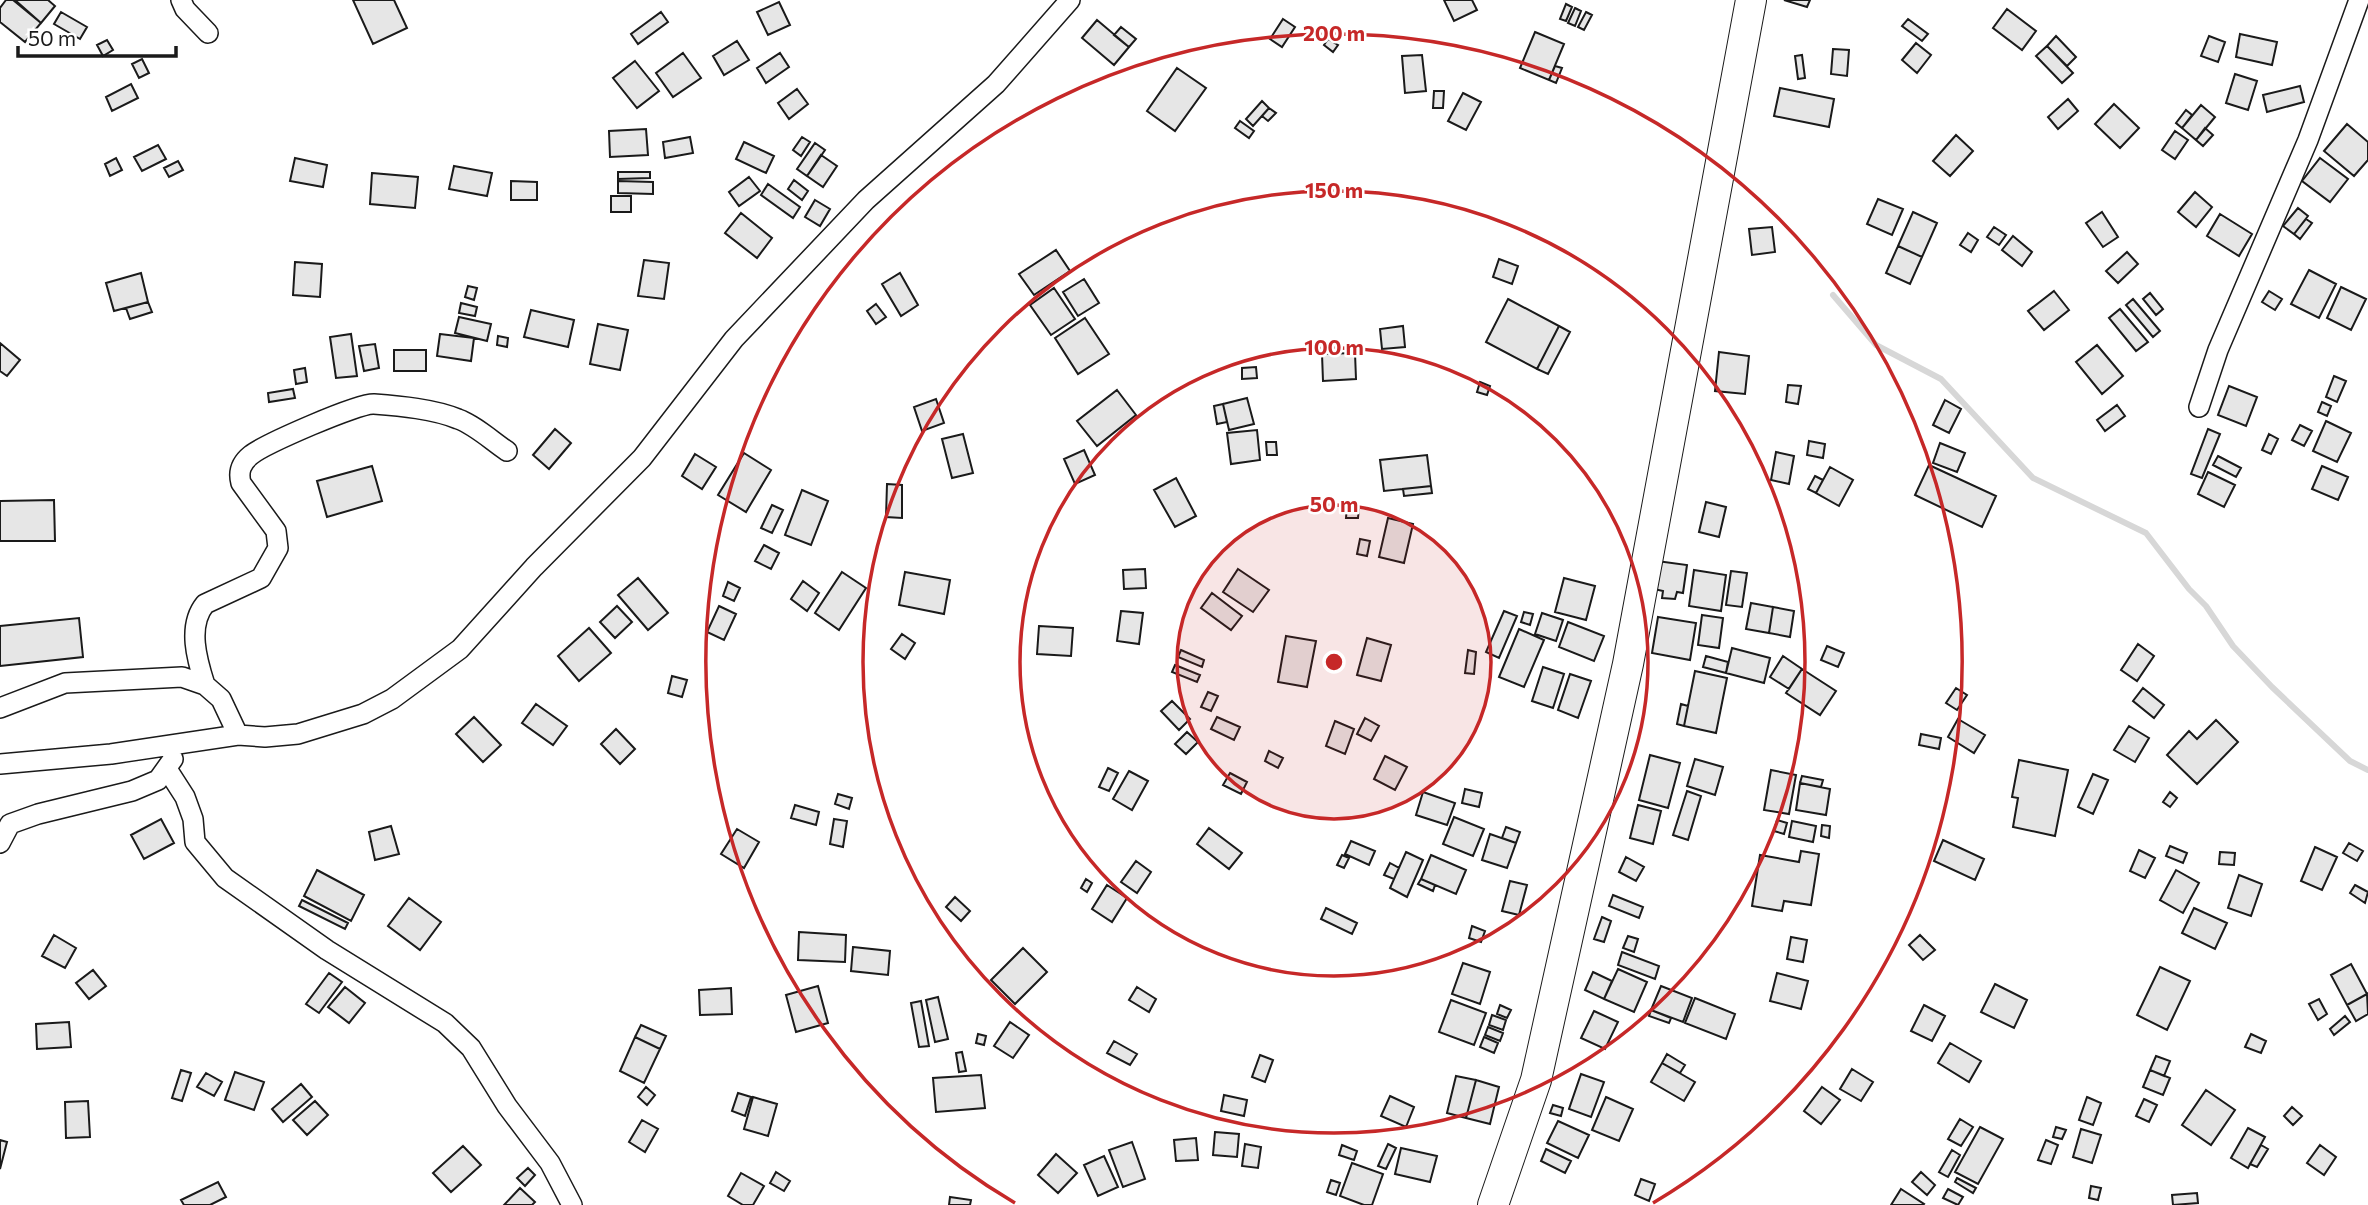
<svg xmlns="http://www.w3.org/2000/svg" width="2368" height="1205" viewBox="0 0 2368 1205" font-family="Commissioner,sans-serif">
	<rect width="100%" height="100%" fill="#fff"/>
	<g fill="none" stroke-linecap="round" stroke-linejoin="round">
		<!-- stream -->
		<path stroke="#d7d7d7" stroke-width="6" d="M1833,295l43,50 65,34 92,99 113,55 43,56 17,17 27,40 39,41 78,74 18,9"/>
	</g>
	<!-- building -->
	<path fill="#e6e6e6" stroke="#1a1a1a" stroke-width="2" d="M6,0h7l28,23 -16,19 -25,-20v-14z
		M15,0h33l7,6 -14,17z
		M353,0h41l13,28 -34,16z
		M1444,0h28l5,10 -23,11z
		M1784,0h26l-3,7z
		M779,2l11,23 -22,10 -11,-23z
		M1566,4l6,3 -6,14 -6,-2z
		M1575,8l6,3 -6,15 -7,-3z
		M2007,9l29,22 -14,19 -29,-22z
		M61,12l26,15 -7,12 -26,-15z
		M661,12l7,10 -30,22 -7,-10z
		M1586,12l6,3 -8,15 -6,-3z
		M1283,19l12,8 -13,20 -12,-8z
		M1908,19l20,15 -6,7 -20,-15z
		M1097,20l32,27 -15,18 -32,-27z
		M1121,27l15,12 -7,8 -15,-12z
		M1535,32l29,12 -15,36 -29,-12z
		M2240,34l37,8 -5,23 -36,-8z
		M2056,36l20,21 -9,9 -20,-20z
		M2209,36l16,6 -7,20 -17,-6z
		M1328,39l10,6 -5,7 -9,-7z
		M107,40l6,10 -10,6 -6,-11z
		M737,41l12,19 -25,15 -11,-19z
		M1916,43l15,12 -14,18 -15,-13z
		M2047,46l26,27 -11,10 -26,-27z
		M1833,49l16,1 -2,26 -16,-2z
		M683,53l18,25 -28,19 -17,-24z
		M780,53l9,14 -23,16 -9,-15z
		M1422,55l4,36 -21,2 -3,-37z
		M1802,55l3,23 -7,1 -3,-23z
		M142,59l7,14 -10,5 -7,-14z
		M635,61l24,30 -22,17 -24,-30z
		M1555,66l7,2 -6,15 -7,-3z
		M1177,68l29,20 -31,43 -28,-20z
		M2235,74l22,7 -9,29 -22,-7z
		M131,84l7,14 -26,13 -6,-14z
		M2300,86l4,16 -37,10 -4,-17z
		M1780,88l54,11 -5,28 -55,-11z
		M797,89l11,15 -19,15 -11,-16z
		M1434,91h10l-1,17h-10z
		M1463,93l18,9 -15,28 -18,-9z
		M2068,99l10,12 -20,18 -10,-12z
		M1262,101l7,7 -16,18 -7,-7z
		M2114,104l25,24 -19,20 -25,-24z
		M2201,105l14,12 -19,23 -14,-12z
		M1269,108l7,5 -8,8 -6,-5z
		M2186,110l6,5 -10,13 -6,-5z
		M1240,121l14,10 -5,7 -14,-10z
		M2347,124l21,18v18l-14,16 -30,-25z
		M2205,128l8,7 -10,11 -7,-6z
		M646,129l2,26 -38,2 -1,-26z
		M2175,131l13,9 -13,19 -13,-9z
		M1956,135l17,16 -23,25 -17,-15z
		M690,137l3,16 -28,5 -2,-16z
		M802,137l8,5 -9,14 -8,-6z
		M744,142l30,14 -8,17 -30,-14z
		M815,143l10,7 -18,26 -10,-7z
		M158,145l8,14 -24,12 -8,-14z
		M821,155l16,11 -14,21 -16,-11z
		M116,158l6,12 -12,6 -5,-12z
		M295,158l32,7 -4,22 -33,-6z
		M2320,158l28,21 -18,23 -28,-21z
		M178,161l5,9 -14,7 -5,-9z
		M454,166l38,7 -5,23 -38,-7z
		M618,172h32v6l-32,1z
		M372,173l46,4 -3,31 -45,-4z
		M749,177l11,14 -21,15 -10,-14z
		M794,180l14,11 -6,9 -14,-11z
		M511,181l26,1v18h-26z
		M618,181l35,1v12l-35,-1z
		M768,184l32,23 -7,11 -32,-23z
		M2195,192l17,15 -16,20 -18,-15z
		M611,196h20v16h-20z
		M1878,199l25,10 -11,26 -25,-11z
		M815,200l15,9 -10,17 -15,-9z
		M2298,208l10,8 -14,18 -11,-8z
		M1913,212l24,11 -15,34 -24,-11z
		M2102,212l16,25 -15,10 -17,-24z
		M741,213l31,25 -15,20 -32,-25z
		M2220,214l32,20 -13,22 -32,-20z
		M2306,219l6,4 -12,16 -6,-5z
		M1772,227l3,25 -23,3 -3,-26z
		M1994,227l12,8 -7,10 -12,-8z
		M1968,233l10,7 -7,12 -11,-7z
		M2013,236l19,16 -10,14 -20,-16z
		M1898,246l24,11 -12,27 -24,-11z
		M1056,250l14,21 -36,24 -15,-21z
		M2127,252l11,12 -20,19 -12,-12z
		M1499,259l19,7 -6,18 -19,-7z
		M644,260l25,3 -5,36 -26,-3z
		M295,262l27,2 -2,33 -27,-2z
		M2309,270l27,14 -17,34 -28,-14z
		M141,273l7,29 -34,9 -8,-28z
		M900,273l18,32 -17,11 -19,-32z
		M1084,279l15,24 -21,13 -15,-24z
		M468,286l9,2 -3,12 -9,-3z
		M2341,287l25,12 -15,31 -24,-12z
		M1054,288l21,31 -24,16 -21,-30z
		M2054,291l15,19 -25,20 -16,-19z
		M2269,291l13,8 -7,11 -13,-8z
		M2150,293l13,16 -7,6 -13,-16z
		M1508,299l51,27 -22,43 -51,-27z
		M2133,299l27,32 -7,6 -27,-32z
		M148,302l4,10 -22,7 -4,-11z
		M461,303l16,4 -2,9 -16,-3z
		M876,304l10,13 -10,7 -9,-13z
		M2120,309l28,33 -12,9 -27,-33z
		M531,310l43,10 -6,27 -44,-10z
		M459,317l32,7 -4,17 -32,-8z
		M1085,318l24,36 -31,20 -23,-36z
		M598,324l30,6 -8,40 -30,-6z
		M1403,326l2,21 -23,2 -2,-20z
		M1559,326l11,6 -22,42 -11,-5z
		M351,334l6,42 -21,2 -6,-41z
		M440,334l34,4 -3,23 -34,-5z
		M498,336l10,2 -1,9 -10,-2z
		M0,343l20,17 -13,16 -7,-5z
		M375,344l4,24 -15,3 -5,-25z
		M2097,345l26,31 -21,18 -26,-32z
		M394,350h32v21h-32z
		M1719,352l30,4 -4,38 -30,-3z
		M1355,353l1,26 -33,2 -1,-27z
		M1256,367l1,11 -15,1v-11z
		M305,368l2,14 -11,2 -2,-14z
		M2334,376l12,5 -9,21 -11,-5z
		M1480,382l10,4 -3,9 -10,-3z
		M1788,385l13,1 -3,18 -12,-2z
		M2229,386l28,11 -11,29 -28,-11z
		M293,389l2,9 -26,4 -1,-9z
		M1117,390l19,25 -39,31 -20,-25z
		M1247,398l7,26 -25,6 -6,-26z
		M936,399l8,24 -22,8 -8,-24z
		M1945,400l16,9 -12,24 -16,-8z
		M2322,402l9,4 -4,10 -9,-4z
		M1223,404l4,18 -10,2 -3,-18z
		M2117,405l8,11 -20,15 -8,-11z
		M2326,421l25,12 -14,29 -24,-11z
		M2300,425l12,6 -8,15 -12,-6z
		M555,429l16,14 -22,26 -16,-14z
		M2208,429l12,5 -18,44 -11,-4z
		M1257,430l3,30 -29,4 -4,-31z
		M963,434l10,39 -21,5 -10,-39z
		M2269,434l9,5 -7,15 -9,-4z
		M1809,441l16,3 -2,14 -16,-3z
		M1266,442h10l1,13h-10z
		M1940,443l25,10 -8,19 -24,-9z
		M1084,450l11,25 -20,9 -11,-25z
		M1776,452l18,4 -5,28 -18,-4z
		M744,453l27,17 -25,42 -28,-17z
		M695,454l21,13 -14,22 -20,-13z
		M1427,455l4,31 -47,5 -4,-31z
		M2218,456l23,12 -5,9 -23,-12z
		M1929,465l67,31 -14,31 -67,-32z
		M372,466l10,35 -55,16 -10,-36z
		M2322,466l26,11 -10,23 -26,-11z
		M1830,467l23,13 -14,26 -23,-13z
		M2208,472l27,13 -11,22 -26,-13z
		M1815,476l8,4 -7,13 -8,-4z
		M1176,478l20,38 -21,11 -21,-37z
		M887,484l15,1v33l-16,-1z
		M1431,486l1,7 -28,3 -1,-7z
		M802,490l26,11 -17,44 -26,-10z
		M54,500l1,41h-55v-40z
		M1706,502l20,5 -7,30 -20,-5z
		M772,505l11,5 -11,23 -11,-5z
		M1347,506l12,1 -1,11h-12z
		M1388,518l25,6 -9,39 -25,-6z
		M1360,539l10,2 -3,15 -10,-2z
		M764,545l15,8 -8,16 -16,-8z
		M1657,561l30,4 -4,28 -6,-1 -2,7 -13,-1 1,-7 -9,-2z
		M1145,569l1,19 -22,1 -1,-19z
		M1238,569l31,21 -16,22 -30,-20z
		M1694,570l32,5 -5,36 -32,-5z
		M1731,571l16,2 -5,34 -16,-2z
		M842,572l24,16 -27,42 -24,-17z
		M905,572l45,8 -6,34 -45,-9z
		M638,578l30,35 -20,17 -30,-35z
		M1564,578l31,8 -9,34 -31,-8z
		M803,581l16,12 -12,18 -16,-12z
		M728,582l12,6 -6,13 -11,-5z
		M1212,593l30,23 -11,14 -30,-22z
		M1751,603l22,4 -4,26 -23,-4z
		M617,606l15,16 -17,16 -15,-16z
		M719,606l17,8 -12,26 -17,-8z
		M1773,607l21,4 -4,26 -21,-4z
		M1121,611l22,2 -4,31 -22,-3z
		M1504,611l13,5 -18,42 -13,-6z
		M1524,612l9,2 -3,11 -9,-3z
		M1542,613l21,7 -7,21 -21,-7z
		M1702,615l21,3 -4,30 -21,-3z
		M1658,617l38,6 -6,37 -38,-7z
		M79,618l4,39 -83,9v-40z
		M1568,622l36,14 -10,25 -35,-14z
		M1039,626l34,2 -2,28 -34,-2z
		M589,628l22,25 -32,28 -21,-25z
		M1519,629l25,11 -20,47 -25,-10z
		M902,634l13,9 -10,16 -14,-10z
		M1286,636l30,5 -9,46 -29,-5z
		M1367,638l24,7 -10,36 -24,-6z
		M2138,644l16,12 -17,25 -16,-11z
		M1827,646l17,7 -6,14 -17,-7z
		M1732,648l38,10 -6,25 -38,-10z
		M1181,650l23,10 -2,7 -24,-10z
		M1468,650l8,2 -2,22 -9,-1z
		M1706,656l22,6 -2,11 -23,-6z
		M1783,656l19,13 -13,20 -19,-12z
		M1175,665l25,10 -3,7 -25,-10z
		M1543,667l21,7 -11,34 -21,-7z
		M1802,669l34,22 -16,24 -34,-22z
		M1695,671l32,7 -11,55 -32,-7z
		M1570,674l21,7 -13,37 -20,-8z
		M672,676l15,4 -5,17 -14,-4z
		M1956,688l11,7 -10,15 -11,-7z
		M2143,688l21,17 -10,13 -21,-17z
		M1208,692l10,4 -7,15 -10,-4z
		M1172,701l18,18 -11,11 -18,-19z
		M536,704l31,22 -14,19 -31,-22z
		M1681,704l7,2 -4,20 -7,-2z
		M474,717l27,28 -18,17 -27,-28z
		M1217,717l23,10 -6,13 -23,-11z
		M1365,718l14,8 -8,15 -14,-7z
		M1958,719l27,16 -11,18 -26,-16z
		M2216,720l22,22 -41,42 -30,-29 22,-24 8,8z
		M1335,721l19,8 -9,25 -19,-8z
		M2129,726l20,12 -14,24 -21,-12z
		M616,729l19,20 -15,15 -19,-20z
		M1187,732l11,10 -12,12 -11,-10z
		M1921,734l20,4 -2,11 -20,-4z
		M1269,751l14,7 -5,10 -13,-7z
		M1650,755l30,8 -12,45 -29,-8z
		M1385,756l22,11 -12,23 -21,-11z
		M1695,759l28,8 -8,28 -28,-9z
		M2019,760l49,10 -13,66 -42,-9 5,-29 -6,-1z
		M1108,768l10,5 -9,18 -10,-4z
		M1771,770l25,5 -7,39 -25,-4z
		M1129,771l19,10 -16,29 -19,-11z
		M1230,773l17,9 -6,12 -18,-9z
		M2093,774l15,6 -15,34 -15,-7z
		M1802,776l21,4 -2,7 -21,-4z
		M1800,783l30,6 -4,26 -30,-5z
		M1465,789l17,4 -3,14 -17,-4z
		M1687,791l14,5 -13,44 -15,-5z
		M1423,792l32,11 -8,22 -31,-10z
		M2170,792l7,6 -7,9 -7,-5z
		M838,794l14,4 -3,11 -14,-5z
		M795,805l24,7 -3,13 -25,-7z
		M1638,805l23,6 -8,33 -23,-6z
		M1454,817l30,12 -11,27 -30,-12z
		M161,819l13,24 -30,16 -13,-24z
		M834,819l13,2 -4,26 -13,-3z
		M1777,820l10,3 -3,11 -10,-3z
		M1792,821l24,5 -3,16 -24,-5z
		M1822,825l8,1 -1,12 -8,-2z
		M391,826l8,28 -24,6 -6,-28z
		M1506,827l14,5 -4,11 -14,-5z
		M1209,828l33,25 -13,16 -32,-25z
		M737,829l22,13 -15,26 -23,-14z
		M1490,834l26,9 -9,25 -25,-8z
		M1943,840l41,19 -9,21 -41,-19z
		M1351,841l24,10 -6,14 -24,-11z
		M2349,843l14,8 -6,10 -14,-8z
		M2170,846l17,7 -4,10 -17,-7z
		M2315,847l22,10 -15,33 -21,-9z
		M2139,850l16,8 -10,20 -15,-7z
		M1801,851l18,3 -8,51 -27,-4 -2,10 -30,-5 8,-51 39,7z
		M1406,852l17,8 -16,37 -17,-9z
		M2220,852l15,1 -1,12 -15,-1z
		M1342,855l7,3 -5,10 -7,-3z
		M1431,855l35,15 -10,24 -35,-15z
		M1626,857l18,10 -8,14 -17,-9z
		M1136,861l15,11 -14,21 -16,-11z
		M1390,863l9,5 -5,11 -10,-4z
		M317,870l47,25 -13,26 -47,-25z
		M2176,870l23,13 -16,30 -23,-13z
		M2239,875l23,9 -11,32 -23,-8z
		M1086,879l6,4 -5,9 -6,-4z
		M1421,879l14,6 -2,6 -15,-7z
		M1510,881l17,4 -8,30 -17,-4z
		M1107,885l20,13 -15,24 -20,-13z
		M2355,885l13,7 -3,11 -15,-10z
		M1613,895l30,12 -4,11 -30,-12z
		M955,897l15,14 -9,10 -15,-14z
		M409,898l32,24 -21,28 -32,-24z
		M302,900l46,23 -3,6 -46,-23z
		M1326,908l31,15 -5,11 -31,-15z
		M2194,908l33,15 -12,26 -33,-16z
		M1602,917l9,4 -7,21 -10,-3z
		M1472,926l13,5 -4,11 -12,-4z
		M799,932l47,3 -1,27 -47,-2z
		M54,935l22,13 -11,20 -23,-12z
		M1920,935l15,15 -12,10 -14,-15z
		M1628,936l10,3 -4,13 -11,-4z
		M1791,937l16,3 -4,22 -16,-3z
		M853,947l37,4 -2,24 -37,-4z
		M1023,948l24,24 -32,32 -24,-24z
		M1622,952l37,14 -4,13 -37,-14z
		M1463,963l27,9 -10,32 -28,-10z
		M2351,964l16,30 -20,11 -16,-30z
		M2160,967l30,14 -23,49 -30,-15z
		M1618,969l29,13 -13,30 -30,-13z
		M93,970l13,16 -17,13 -13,-16z
		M1593,972l19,9 -8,18 -19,-9z
		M329,973l13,9 -23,31 -13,-9z
		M1777,973l31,8 -7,28 -31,-8z
		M1995,984l32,16 -13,28 -33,-16z
		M818,986l10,37 -32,9 -10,-37z
		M1661,986l31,12 -9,24 -32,-12z
		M345,987l20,16 -16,20 -21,-16z
		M1137,987l19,12 -7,13 -20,-12z
		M731,988l1,26 -32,1 -1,-25z
		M2367,994l1,20 -12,7 -9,-16z
		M938,997l10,42 -13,3 -9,-42z
		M1695,998l40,16 -9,25 -41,-16z
		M2319,999l8,15 -9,6 -9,-16z
		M1451,1000l35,13 -12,32 -35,-13z
		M921,1001l8,45 -10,1 -8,-44z
		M1500,1005l11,5 -4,8 -10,-4z
		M1924,1005l21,11 -13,25 -21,-10z
		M1651,1010l20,8 -2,5 -20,-7z
		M1594,1011l24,11 -13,27 -24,-11z
		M1492,1015l14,5 -3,10 -14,-5z
		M2345,1016l5,6 -16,13 -4,-6z
		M69,1022l2,25 -34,2 -1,-25z
		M1010,1022l19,13 -16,23 -19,-12z
		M641,1025l25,11 -6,13 -25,-12z
		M1488,1027l15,6 -3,8 -15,-6z
		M978,1034l8,2 -2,9 -8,-2z
		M2251,1034l15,7 -5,12 -16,-6z
		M635,1037l25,12 -16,34 -24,-12z
		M1484,1037l14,6 -4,10 -14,-6z
		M1114,1041l23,13 -7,11 -23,-12z
		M1950,1043l31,18 -12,21 -31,-19z
		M962,1052l4,19 -7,1 -3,-19z
		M1667,1054l18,11 -5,8 -18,-10z
		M1260,1055l13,5 -8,22 -13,-5z
		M2156,1056l14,5 -6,15 -14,-6z
		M1662,1063l33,19 -11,19 -33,-19z
		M1852,1069l21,13 -12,19 -21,-12z
		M181,1070l10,3 -9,28 -10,-3z
		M2150,1070l20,8 -7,17 -20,-8z
		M235,1072l29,10 -10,28 -29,-10z
		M206,1073l16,9 -8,14 -17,-9z
		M1581,1074l23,8 -13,35 -22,-8z
		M981,1075l4,33 -49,4 -3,-34z
		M1456,1076l20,4 -10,38 -19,-5z
		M1476,1080l23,7 -9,37 -24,-6z
		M301,1084l11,13 -29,25 -11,-13z
		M646,1087l9,8 -8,10 -9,-8z
		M1822,1087l18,13 -19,24 -17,-13z
		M2206,1090l29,20 -24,35 -29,-20z
		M738,1093l13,4 -6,19 -13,-5z
		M1224,1095l23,5 -3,16 -23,-5z
		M1390,1096l24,11 -8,20 -25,-11z
		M753,1097l24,7 -9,32 -24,-7z
		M1606,1097l27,12 -14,32 -27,-11z
		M2087,1097l14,6 -8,22 -14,-5z
		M2144,1099l13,6 -8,17 -13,-6z
		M88,1101l2,36 -24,1 -1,-36z
		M315,1101l13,14 -21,20 -14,-15z
		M1553,1105l10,3 -2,8 -11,-3z
		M2292,1107l10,9 -9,9 -9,-9z
		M1960,1119l13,8 -12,19 -13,-7z
		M642,1120l16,9 -13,23 -16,-10z
		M1558,1121l31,14 -11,23 -31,-15z
		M1980,1127l23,12 -25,45 -23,-12z
		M2056,1127l10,3 -4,9 -9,-2z
		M2248,1128l17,9 -17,31 -17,-10z
		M2081,1129l20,6 -9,28 -19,-6z
		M1215,1132l24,2 -2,23 -24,-2z
		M1196,1138l2,22 -22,1 -2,-21z
		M0,1140l7,2 -7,27z
		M2046,1140l12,5 -7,19 -13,-4z
		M1132,1142l13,37 -22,8 -14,-37z
		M1245,1144l16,3 -3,21 -16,-2z
		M1388,1144l8,4 -10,21 -8,-3z
		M1342,1145l15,6 -3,9 -15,-5z
		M2261,1145l7,4 -11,18 -7,-3z
		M2320,1145l16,12 -12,18 -17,-12z
		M463,1146l18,19 -30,27 -18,-19z
		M1401,1148l36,8 -7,26 -35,-8z
		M1546,1149l25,12 -6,12 -24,-12z
		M1952,1150l8,5 -12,22 -9,-5z
		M1056,1154l21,19 -19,20 -20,-18z
		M1104,1156l14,31 -20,9 -14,-31z
		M1352,1163l31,11 -11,31h-8l-24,-9z
		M528,1168l7,7 -10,11 -8,-8z
		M776,1172l14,9 -6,10 -14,-8z
		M1921,1172l14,13 -8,10 -15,-13z
		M741,1173l23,13 -11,19h-10l-15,-9z
		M1957,1178l19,10 -3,5 -18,-11z
		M1641,1179l14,5 -6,17 -14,-6z
		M1331,1180l9,3 -4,12 -9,-3z
		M218,1182l8,15 -16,8h-26l-3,-5z
		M2091,1186l10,2 -3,12 -9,-2z
		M520,1188l15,14 -3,3h-28z
		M1901,1189l23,15 -1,1h-32z
		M1948,1189l15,8 -5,8 -15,-7z
		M2197,1193l1,10 -25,2 -1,-10z
		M950,1197l21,3 -1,5h-21z"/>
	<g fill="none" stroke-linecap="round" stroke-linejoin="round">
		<defs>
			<path id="street" d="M181,0l4,9 23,24
				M2199,407l19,-57 90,-210 51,-140
				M205,685c-8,-25 -18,-59 0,-81l56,-26 17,-30 -2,-17 -35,-48c-3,-11 0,-20 10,-28 14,-11 107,-52 123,-51 26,2 60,5 84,15 17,6 34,22 49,32
				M0,708l65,-25 117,-6 23,8 16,14 17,36 27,2 33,-3 65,-20 29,-15 68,-50 74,-82 108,-109 92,-119 132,-139 130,-116 74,-84
				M0,764l111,-10 127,-19
				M167,769l18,28 8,22 2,23 30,36 102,72 118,73 26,25 36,58 43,57 22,42
				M0,843l10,-19 28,-10 94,-23 26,-11 15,-21"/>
			<path id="primary" d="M1493,1205l43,-125 92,-416 123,-664"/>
		</defs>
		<!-- street casing -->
		<use href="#street" stroke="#1a1a1a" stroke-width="22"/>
		<!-- primary casing -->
		<use href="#primary" stroke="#1a1a1a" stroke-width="32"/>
		<!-- street -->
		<use href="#street" stroke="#fff" stroke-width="19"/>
		<!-- primary -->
		<use href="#primary" stroke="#fff" stroke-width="30"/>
	</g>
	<!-- distance rings -->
	<circle cx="1334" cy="662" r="157" fill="#c62828" fill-opacity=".12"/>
	<g fill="none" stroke="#c62828" stroke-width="3.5">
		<circle cx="1334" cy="662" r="157"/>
		<circle cx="1334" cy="662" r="314"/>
		<circle cx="1334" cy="662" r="471"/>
		<path d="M1015 1203A628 628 0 1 1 1653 1203"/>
	</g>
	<circle cx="1334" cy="662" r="10" fill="#c62828" stroke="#fff" stroke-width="3.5"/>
	<g font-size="21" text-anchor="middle" font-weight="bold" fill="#c62828" stroke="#fff" stroke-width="5" stroke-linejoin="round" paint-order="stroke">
		<text x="1334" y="41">200 m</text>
		<text x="1334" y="198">150 m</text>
		<text x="1334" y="355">100 m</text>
		<text x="1334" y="512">50 m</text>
	</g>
	<!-- scale -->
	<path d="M18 46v10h158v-10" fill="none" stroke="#1a1a1a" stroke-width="3.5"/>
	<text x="28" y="46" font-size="21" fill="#1a1a1a" stroke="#ffffff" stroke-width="5" paint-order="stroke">50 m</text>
</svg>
